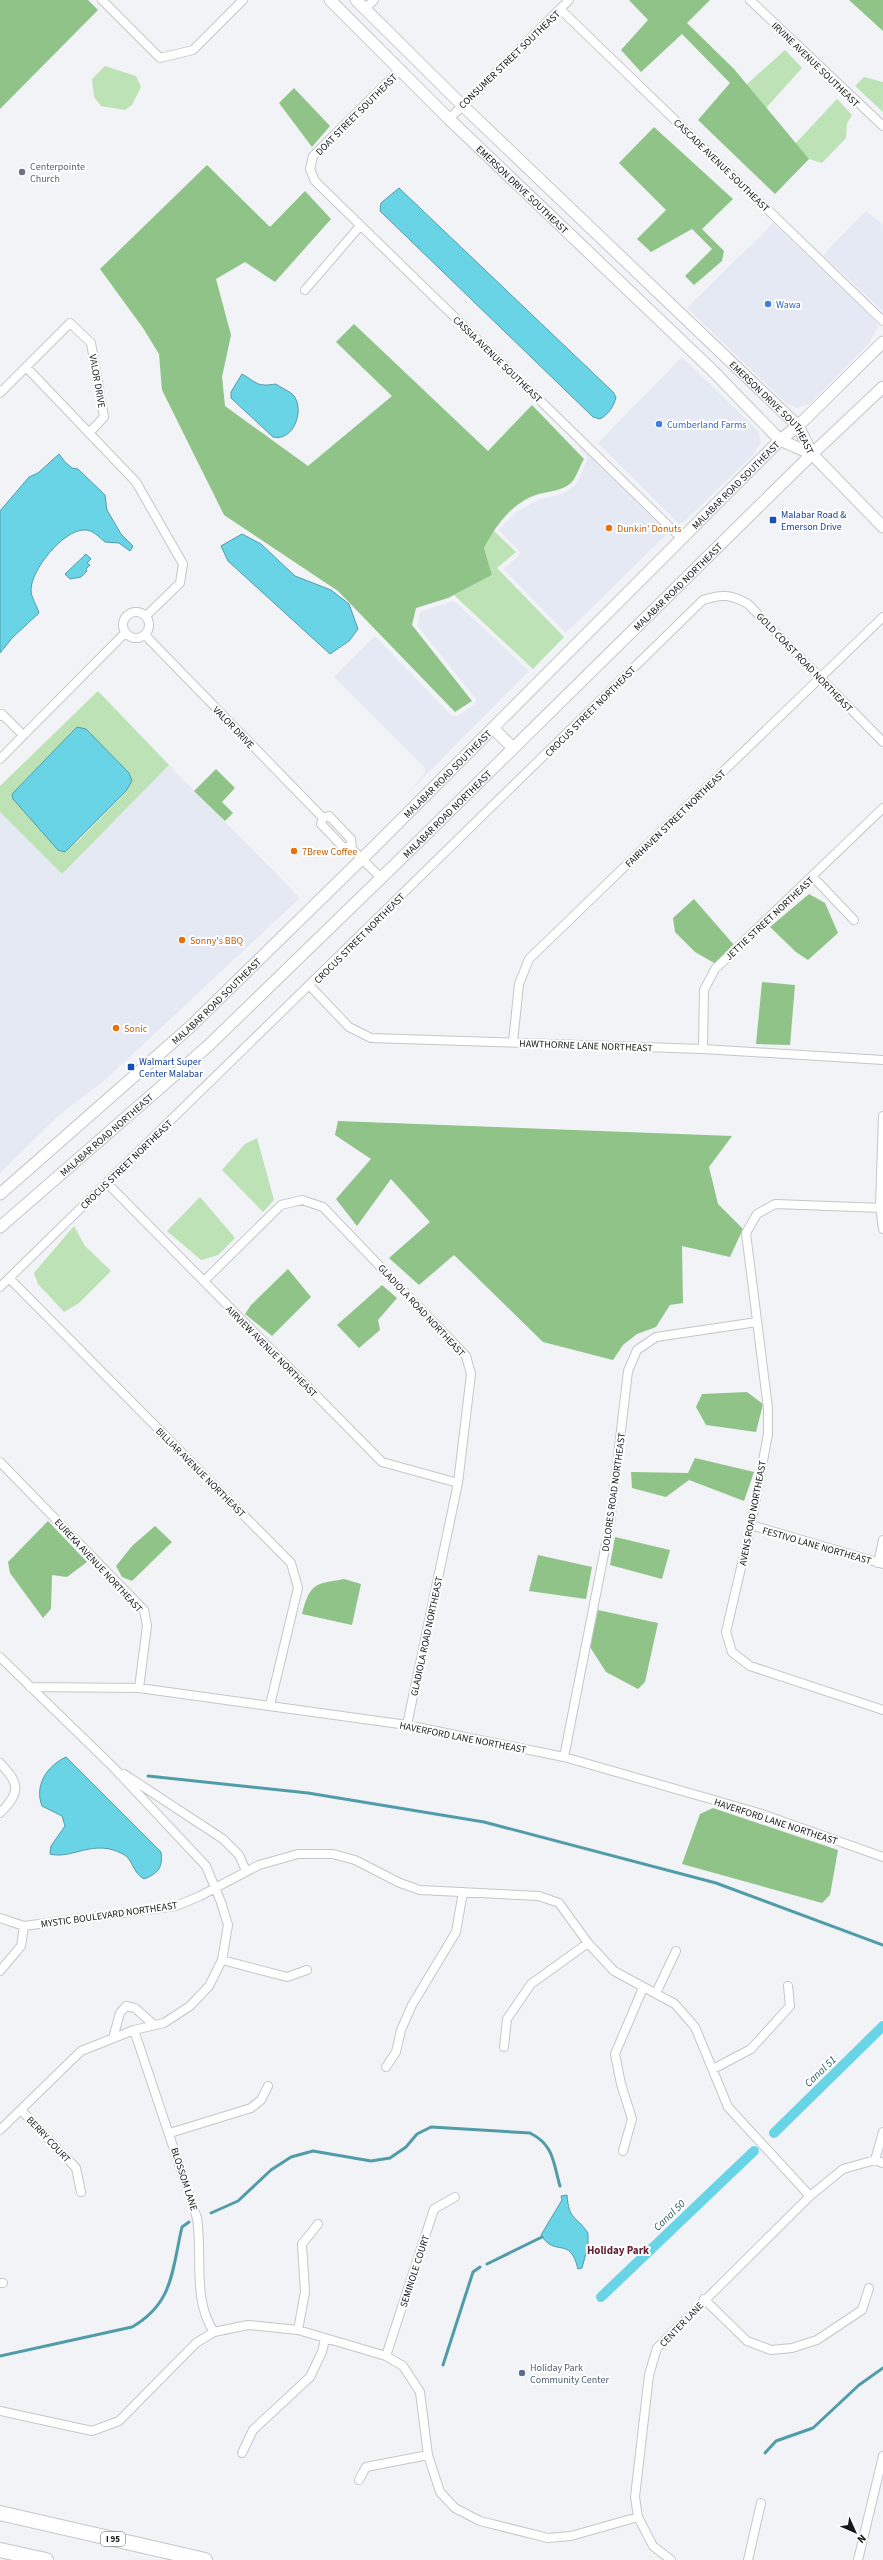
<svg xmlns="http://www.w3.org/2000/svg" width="883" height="2560" viewBox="0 0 883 2560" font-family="'Source Sans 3',sans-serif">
	<rect width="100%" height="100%" fill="#f1f3f7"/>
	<!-- built -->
	<path fill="#e4e9f4" d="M866,211l17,14v86l-60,-56z
		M773,223l99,94 6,10 -10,18 -59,59 -12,4 -11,-5 -99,-95z
		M682,357l76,74 3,11 -8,13 -68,66 -6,3 -81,-81z
		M571,438l97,95 -102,100 -63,-64 16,-13 1,-4 -21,-22 16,-17 25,-14 22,-5 14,-9 12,-27z
		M454,601l75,70 -124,125 20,-23v-5l-91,-91 41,-41 76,79 6,1 18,-11 1,-6 -59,-74 3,-13z
		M169,765l131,133 -196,183 -45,34 -59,58v-361l62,62z"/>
	<!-- green -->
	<path fill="#bce2b6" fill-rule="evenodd" d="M785,50l17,18 -37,41 -19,-24z
		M105,66l31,10 5,11 -9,18 -7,5 -24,-4 -7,-9 -2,-18z
		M864,77l19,5v30l-28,-26z
		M837,99l15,16 -5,8 -1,15 -24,25 -13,-4 -14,-15z
		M493,530l23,22 -19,16 67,69 -31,32 -79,-74 38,-20 -8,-27z
		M98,691l71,74 -107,109 -62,-62v-26zM77,728l9,1 43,44 3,8 -6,11 -50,51 -64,-49z
		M257,1138l17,62 -11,12 -41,-42 23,-26z
		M200,1197l35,41 -17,17 -17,5 -34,-29z
		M74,1226l11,20 26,25 -32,32 -15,9 -26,-28 -4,-11z"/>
	<!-- forest -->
	<path fill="#8fc387" d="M0,0h88l10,10 -98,99z
		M629,0h81l-23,23 47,46 75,90 -34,35 -77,-74 32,-37 -48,-49 -41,38 -20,-22 27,-30z
		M849,0h34v31z
		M294,88l36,38 -18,21 -33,-44z
		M654,127l79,72 -31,30 22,22 -2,10 -28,24 -9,-9 27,-27 -20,-20 -41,23 -14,-13 29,-29 -47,-47z
		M207,165l63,62 35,-36 26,28 -56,63 -30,-20 -29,17 15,56 -9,42 3,29 83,60 84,-70 -56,-54 18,-18 134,127 44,-46 52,54c-4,7 -8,19 -13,24 -10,8 -21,8 -32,11 -27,8 -43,31 -55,54l8,27 -44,23 -32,10 -4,17 60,76 -17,11 -117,-121 -114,-76 -62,-125 -3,-36 -16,-26 -43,-59z
		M216,769l19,19 -13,14 11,11 -8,8 -31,-30z
		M809,894l16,9 13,30 -30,27 -12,-8 -26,-25z
		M694,899l40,46 -18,19 -21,-12 -20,-20 -2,-14z
		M762,982l33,3 -5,60 -34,-1z
		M338,1121l394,15 -23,31 9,37 25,25 -13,28 -48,-11 1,57 -13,2 -14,22 -19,7 -14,11 -10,15 -70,-18 -89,-87 -35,30 -30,-27 41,-36 -39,-43 -34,47 -21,-27 35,-40 -36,-24z
		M288,1269l23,28 -39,39 -27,-22 6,-9z
		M382,1285l15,13 -19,22 2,10 -21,18 -22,-23z
		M747,1392l16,12 -7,28 -50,-7 -10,-18 6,-13z
		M695,1458l59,14 -10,29 -55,-21 -23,17 -34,-9 -1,-16 57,1z
		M48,1521l39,41 -20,15 -15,-2 -1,34 -8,9 -33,-45 -2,-11z
		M155,1526l17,16 -40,39 -10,-4 -6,-11 16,-20z
		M615,1537l55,13 -8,29 -52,-14z
		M538,1555l54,12 -6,32 -57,-8z
		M344,1579l17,5 -9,41 -50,-11c8,-31 13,-30 42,-35z
		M598,1610l60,13 -13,59 -7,7 -32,-17 -16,-25z
		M713,1808l125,42 -8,45 -8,8 -140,-39 18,-50z"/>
	<!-- water -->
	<path fill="#6ad4e7" stroke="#519ca9" d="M399,188l214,204 3,5c-2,9 -7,17 -16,22l-7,-2 -213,-206 1,-8z
		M242,374c16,9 14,13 34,10 5,4 14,7 18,12 11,15 -1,46 -21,41l-42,-39v-6z
		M59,454l6,8 7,6 6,1 27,26 2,15 14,24 12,12 -3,5 -11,-8 -14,-1c-6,-5 -13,-13 -21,-12 -21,0 -53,40 -53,60 0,7 6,16 8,23l-26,24 -13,16v-142l29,-34 9,-4z
		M242,534l19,10 34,32 36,14 18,14 9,25 -9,12 -19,13 -102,-93 -7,-15z
		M86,554l5,5 -4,4 3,2 -4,4 1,2 -6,6 -11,2 -5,-5z
		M77,727l9,2 43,44 3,8 -6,10 -61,61 -7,-2 -45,-51 -1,-5z
		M66,1757l95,95c2,15 -2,21 -17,27 -12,-7 -11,-20 -21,-25 -30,-16 -51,6 -73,0l1,-8 14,-20 -3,-10 -20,-10c-8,-21 5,-40 24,-49z
		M567,2195c2,26 9,20 21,38v13l-6,22 -4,1c-8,-34 -23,-11 -37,-34l21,-35 -1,-4z"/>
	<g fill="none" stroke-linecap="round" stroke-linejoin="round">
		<!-- stream -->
		<path stroke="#519ca9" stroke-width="3" d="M148,1776l160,17 176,29 232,61 167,62
			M211,2213l27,-12 33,-31 20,-13 22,-6 58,10 19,-3 16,-11 11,-13 14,-7 99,6c24,12 23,29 30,53
			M487,2264l55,-27
			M0,2356l132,-29c42,-24 40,-58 50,-100l7,-5
			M443,2365l30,-93 7,-5
			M765,2453l11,-12 37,-13 46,-43 24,-17"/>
		<!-- canal -->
		<path stroke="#6ad4e7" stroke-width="10" d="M774,2133l109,-107
			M601,2297l153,-146"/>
		<defs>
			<path id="street" d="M102,0l58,58 33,-8 50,-50
				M750,0l133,126
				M365,9l9,-9
				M560,9l323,312
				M400,70l-87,86 -3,13 5,12 366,357
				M449,119l120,-119
				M305,290l55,-64
				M26,367l110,115 47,82 -3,19 -34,33
				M0,393l70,-70 21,20 13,74 -15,16
				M123 625a13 13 0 1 1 26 0a13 13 0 1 1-26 0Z
				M145,635l178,183
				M0,716l2,-2 21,21
				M0,759l125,-126
				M323,818l6,-2 22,23 1,10 29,29
				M323,818l-2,6 22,23h7
				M813,877l41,43
				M310,986l39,41 22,11 332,11 180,11
				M513,1042l6,-58 10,-25 354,-342
				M703,1049l1,-59 11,-21 168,-161
				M883,1116l-3,91 3,22
				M107,1183l275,279 76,21
				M883,1208l-108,-4 -18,10 -11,19 22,175v26l-17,91 -25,107 6,20 18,14 133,44
				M9,1278l282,285 7,25 -28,117
				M204,1281l77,-76 21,-5 21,7 143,149 5,18 -13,109 -51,242
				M0,1287l703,-687c18,-6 28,-6 45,4l135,138
				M0,1462l144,148 3,16 -8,62
				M751,1525l132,39
				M878,1563l5,-23
				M0,1657l113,110 93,99 15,36 7,23 -6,35 -13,26 -19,20 -26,17 -30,7 -53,21 -81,79
				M30,1687l109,1 268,37 157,32 195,56 124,44
				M564,1757l46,-234 18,-152 9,-21 19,-13 101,-15
				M0,1763c20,21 21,29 0,50
				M124,1774l99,65 16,16 7,16
				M0,1918l24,8 152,-20 24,-10 59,-31 39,-11h35l22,6 45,23 20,7 119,6 20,7 29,40 26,28 61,33 20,23 33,80 82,89
				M222,1960l65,17 20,-7
				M0,1971l21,-25 3,-20
				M656,1993l20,-42
				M134,2030l63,188c6,38 -5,82 17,114
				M113,2038l7,-25 6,-7 9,2 19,17
				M504,2047l3,-28 24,-35 57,-41
				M386,2067l10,-15 5,-22 11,-25 44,-73 7,-40
				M713,2069l38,-20 39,-43 -2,-20
				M21,2110l55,58 5,24
				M170,2133l81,-25 10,-8 7,-14
				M623,2151l9,-32 -11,-35 -6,-30 28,-66
				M875,2160l8,-28
				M0,2283h3
				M704,2299l43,42 24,9 21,-2 25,-8 45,-30 7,-22
				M298,2330l7,-38 -3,-48 16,-20
				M386,2356l48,-147 21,-12
				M0,2411l92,20 27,-10 77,-78 18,-11 34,-7 50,5 88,26 17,10 17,26 8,63 12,37 15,16 25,13 68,17 23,-2 67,-19 15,29 18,14
				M242,2453l11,-23 57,-53 12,-25 3,-13
				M359,2480l7,-13 62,-12
				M638,2517l-3,-20 14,-122 8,-27 153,-152 33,-27 32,-9 8,3
				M748,2560l13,-57
				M858,2560l25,-104"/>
			<g id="secondary">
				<path id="s1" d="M330,0l119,119 263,251 68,70 32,14"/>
				<path id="s2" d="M356,0l106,105 336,321 14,28 71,73"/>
				<path d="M493,728l20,20"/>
				<path id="s3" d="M0,1194l190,-167 186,-182 404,-405 18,-14 85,-84"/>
				<path id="s4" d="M0,1227l208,-181 205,-199 399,-393 71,-67"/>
			</g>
			<path id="highway" d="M0,2513l205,47
				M0,2550l46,10"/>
		</defs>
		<!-- street casing -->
		<use href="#street" stroke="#c4c6ca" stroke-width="10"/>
		<!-- secondary casing -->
		<use href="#secondary" stroke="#c4c6ca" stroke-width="13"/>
		<!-- highway casing -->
		<use href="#highway" stroke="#c4c6ca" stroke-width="16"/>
		<!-- street -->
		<use href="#street" stroke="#fff" stroke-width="8"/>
		<!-- secondary -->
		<use href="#secondary" stroke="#fff" stroke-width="11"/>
		<!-- highway -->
		<use href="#highway" stroke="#fff" stroke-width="14"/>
	</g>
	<!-- markers -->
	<circle fill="#6b7280" stroke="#fff" stroke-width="1.5" cx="22" cy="172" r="4"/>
	<g fill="#3f7fe0" stroke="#fff" stroke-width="1.5">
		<circle cx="768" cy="304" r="4"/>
		<circle cx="659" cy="424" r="4"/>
	</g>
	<g fill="#1a4fb4" stroke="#fff" stroke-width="1.5">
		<rect x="769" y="516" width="8" height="8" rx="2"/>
		<rect x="127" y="1063" width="8" height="8" rx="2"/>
	</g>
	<g fill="#e8710a" stroke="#fff" stroke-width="1.5">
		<circle cx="609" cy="528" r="4"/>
		<circle cx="294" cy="851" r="4"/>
		<circle cx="182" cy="940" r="4"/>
		<circle cx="116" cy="1028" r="4"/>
	</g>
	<circle fill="#5c6f8a" stroke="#fff" stroke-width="1.5" cx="522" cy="2373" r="4"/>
	<g text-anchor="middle" stroke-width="4" stroke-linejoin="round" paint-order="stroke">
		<!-- shield labels -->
		<rect fill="#fff" stroke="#5d5d5e" stroke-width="1" x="101" y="2532" width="24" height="14" rx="3"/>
		<g font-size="9" font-weight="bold" fill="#171819">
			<text x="113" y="2542">I 95</text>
		</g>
		<!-- street labels -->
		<g font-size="10" fill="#171819" stroke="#fff">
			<text transform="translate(509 59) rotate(-44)" y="4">CONSUMER STREET SOUTHEAST</text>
			<text transform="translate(816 64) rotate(44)" y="4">IRVINE AVENUE SOUTHEAST</text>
			<text transform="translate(356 114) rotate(-45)" y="4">DOAT STREET SOUTHEAST</text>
			<text transform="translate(722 165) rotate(44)" y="4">CASCADE AVENUE SOUTHEAST</text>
			<text dy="4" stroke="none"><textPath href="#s1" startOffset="270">EMERSON DRIVE SOUTHEAST</textPath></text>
			<text transform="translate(498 359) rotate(44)" y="4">CASSIA AVENUE SOUTHEAST</text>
			<text transform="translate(98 381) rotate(80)" y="4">VALOR DRIVE</text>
			<text dy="4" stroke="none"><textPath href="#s2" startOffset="583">EMERSON DRIVE SOUTHEAST</textPath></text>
			<text dy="4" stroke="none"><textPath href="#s3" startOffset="1022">MALABAR ROAD SOUTHEAST</textPath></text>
			<text dy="4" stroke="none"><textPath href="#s4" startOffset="933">MALABAR ROAD NORTHEAST</textPath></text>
			<text transform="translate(805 662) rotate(46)" y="4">GOLD COAST ROAD NORTHEAST</text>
			<text transform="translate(590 711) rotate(-45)" y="4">CROCUS STREET NORTHEAST</text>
			<text transform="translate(234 727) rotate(46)" y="4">VALOR DRIVE</text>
			<text dy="4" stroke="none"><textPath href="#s3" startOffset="614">MALABAR ROAD SOUTHEAST</textPath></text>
			<text dy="4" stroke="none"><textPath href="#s4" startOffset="609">MALABAR ROAD NORTHEAST</textPath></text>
			<text transform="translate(675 818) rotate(-44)" y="4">FAIRHAVEN STREET NORTHEAST</text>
			<text transform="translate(769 918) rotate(-43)" y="4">JETTIE STREET NORTHEAST</text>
			<text transform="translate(359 938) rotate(-45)" y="4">CROCUS STREET NORTHEAST</text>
			<text dy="4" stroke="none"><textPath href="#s3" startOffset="290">MALABAR ROAD SOUTHEAST</textPath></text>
			<text transform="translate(586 1045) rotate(2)" y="4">HAWTHORNE LANE NORTHEAST</text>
			<text dy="4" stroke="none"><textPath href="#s4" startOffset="141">MALABAR ROAD NORTHEAST</textPath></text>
			<text transform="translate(126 1164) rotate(-44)" y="4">CROCUS STREET NORTHEAST</text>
			<text transform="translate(422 1310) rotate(47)" y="4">GLADIOLA ROAD NORTHEAST</text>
			<text transform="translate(272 1351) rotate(45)" y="4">AIRVIEW AVENUE NORTHEAST</text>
			<text transform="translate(201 1472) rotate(45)" y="4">BILLIAR AVENUE NORTHEAST</text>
			<text transform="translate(613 1492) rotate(-82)" y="4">DOLORES ROAD NORTHEAST</text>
			<text transform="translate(752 1513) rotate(-79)" y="4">AVENS ROAD NORTHEAST</text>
			<text transform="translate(817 1545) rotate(16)" y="4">FESTIVO LANE NORTHEAST</text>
			<text transform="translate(99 1565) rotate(47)" y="4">EUREKA AVENUE NORTHEAST</text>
			<text transform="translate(426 1636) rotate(-78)" y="4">GLADIOLA ROAD NORTHEAST</text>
			<text transform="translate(463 1737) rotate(11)" y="4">HAVERFORD LANE NORTHEAST</text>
			<text transform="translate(776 1821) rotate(18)" y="4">HAVERFORD LANE NORTHEAST</text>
			<text transform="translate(109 1914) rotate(-8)" y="4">MYSTIC BOULEVARD NORTHEAST</text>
			<text transform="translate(49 2139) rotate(47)" y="4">BERRY COURT</text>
			<text transform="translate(185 2179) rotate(72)" y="4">BLOSSOM LANE</text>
			<text transform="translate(414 2271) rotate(-72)" y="4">SEMINOLE COURT</text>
			<text transform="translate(681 2324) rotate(-46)" y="4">CENTER LANE</text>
		</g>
		<!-- worship labels -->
		<g font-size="10" fill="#5b616d" stroke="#fff" text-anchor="start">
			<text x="30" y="170">Centerpointe<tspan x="30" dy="12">Church</tspan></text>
		</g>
		<!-- shop labels -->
		<g font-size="10" fill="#366cbe" stroke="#fff" text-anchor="start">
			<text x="776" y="308">Wawa</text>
			<text x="667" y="428">Cumberland Farms</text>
		</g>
		<!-- transit labels -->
		<g font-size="10" fill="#164399" stroke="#fff" text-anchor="start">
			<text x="781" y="518">Malabar Road &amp;<tspan x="781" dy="12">Emerson Drive</tspan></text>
			<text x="139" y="1065">Walmart Super<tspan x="139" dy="12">Center Malabar</tspan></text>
		</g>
		<!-- food labels -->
		<g font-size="10" fill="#c56008" stroke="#fff" text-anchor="start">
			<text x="617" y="532">Dunkin' Donuts</text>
			<text x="302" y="855">7Brew Coffee</text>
			<text x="190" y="944">Sonny's BBQ</text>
			<text x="124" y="1032">Sonic</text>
		</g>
		<!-- service labels -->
		<g font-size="10" fill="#4e5e75" stroke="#fff" text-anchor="start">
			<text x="530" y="2371">Holiday Park<tspan x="530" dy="12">Community Center</tspan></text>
		</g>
		<!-- water labels -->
		<g font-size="11" font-style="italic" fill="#2d5c64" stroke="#fff">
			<text transform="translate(820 2071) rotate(-44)" y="4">Canal 51</text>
			<text transform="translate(669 2215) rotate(-44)" y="4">Canal 50</text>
		</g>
		<!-- neighbourhood labels -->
		<g font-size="11" font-weight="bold" fill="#642034" stroke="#fff">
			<text x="618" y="2254">Holiday Park</text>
		</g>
	</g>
	<!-- north arrow -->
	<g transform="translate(855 2532) rotate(135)" stroke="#ffffff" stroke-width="3" paint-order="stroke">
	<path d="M0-3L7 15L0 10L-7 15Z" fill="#171819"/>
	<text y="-6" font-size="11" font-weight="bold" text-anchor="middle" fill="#171819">N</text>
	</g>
</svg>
